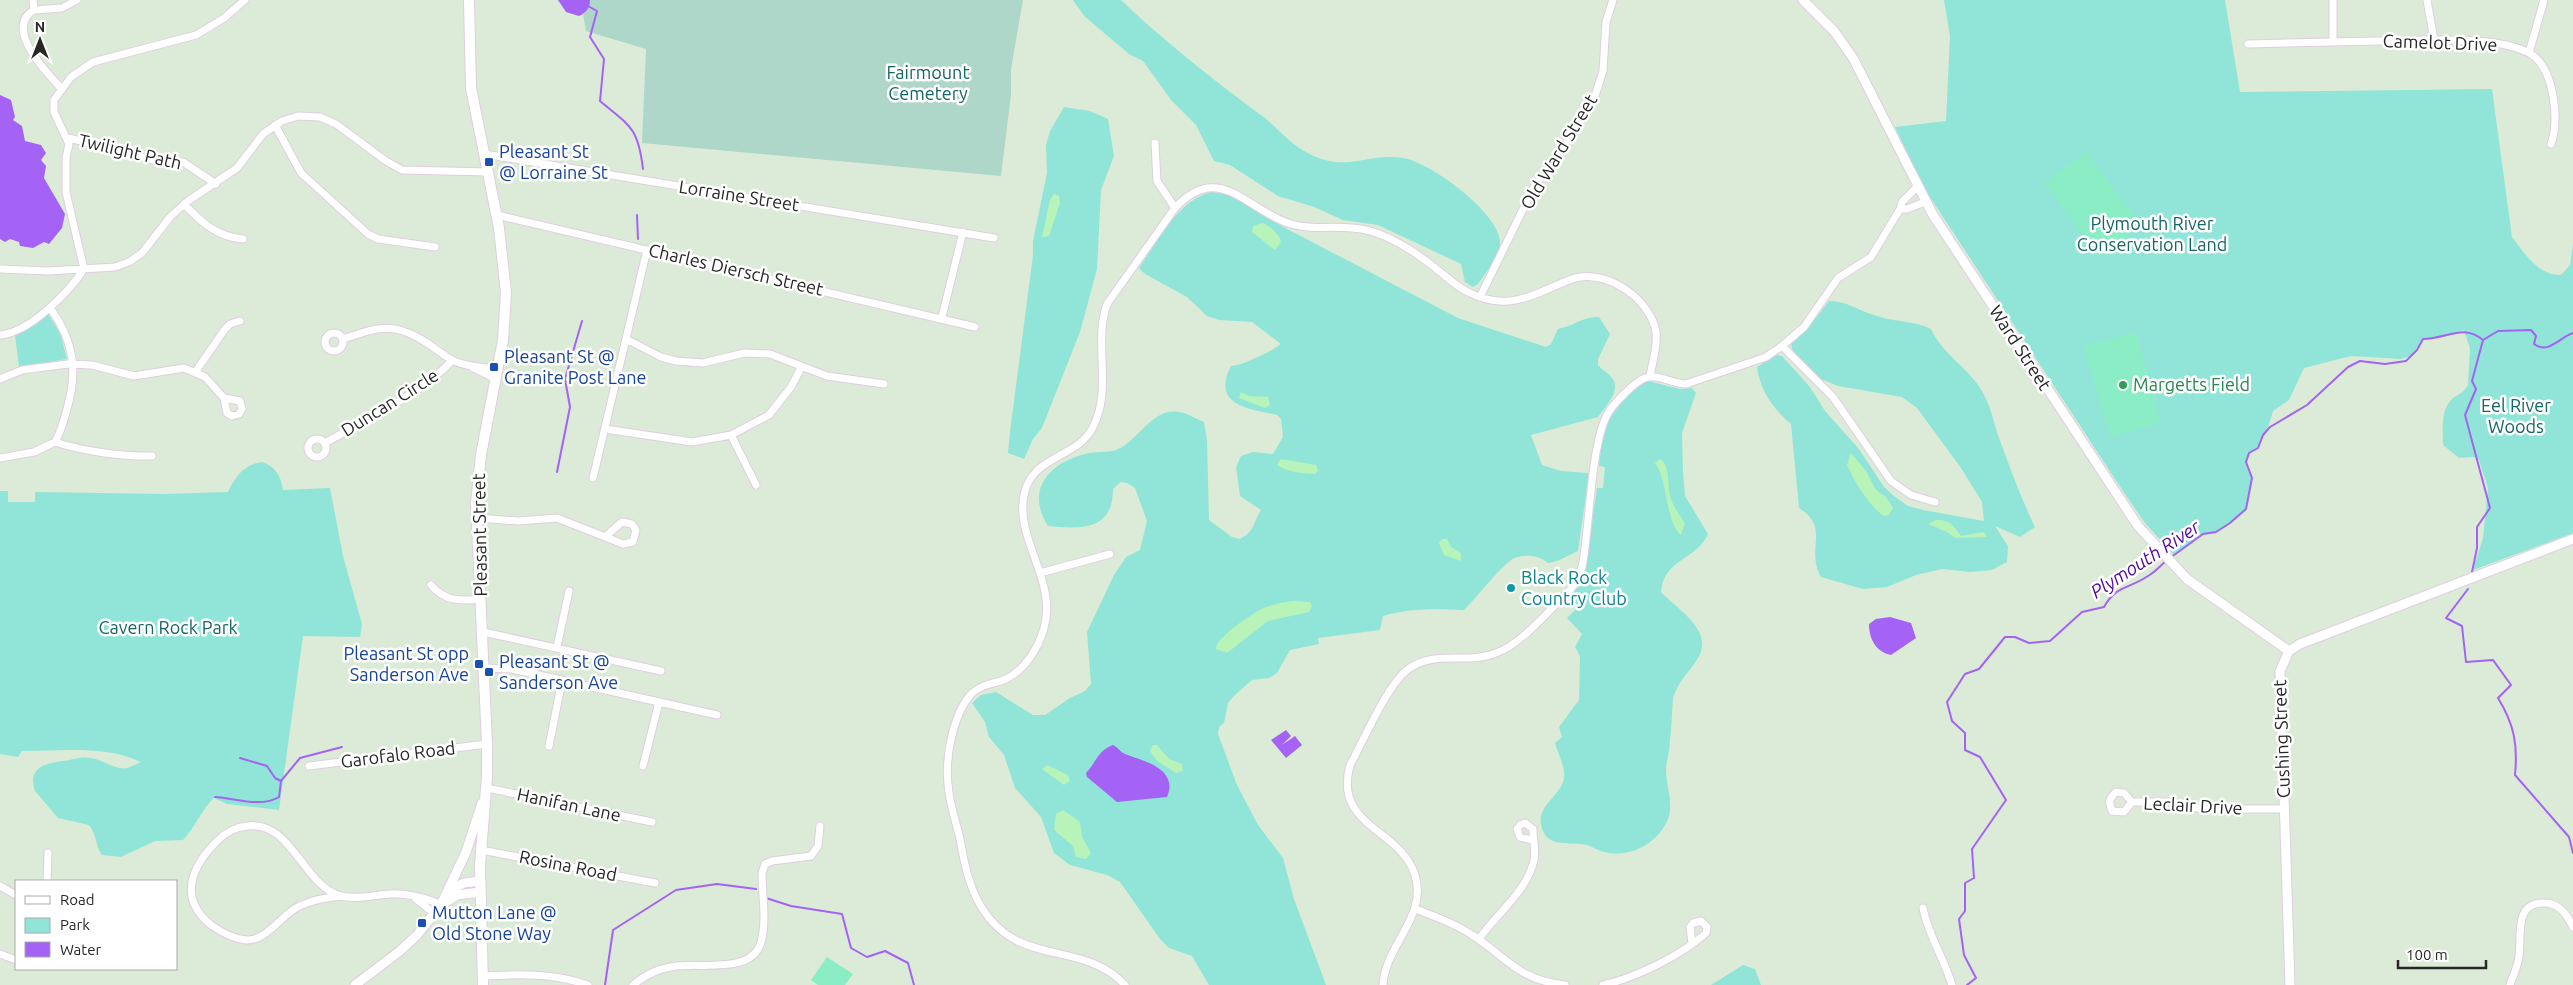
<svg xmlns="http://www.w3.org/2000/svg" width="2573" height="985" viewBox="0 0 2573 985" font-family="Ubuntu,sans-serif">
	<rect width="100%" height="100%" fill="#dcebd7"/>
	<!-- green -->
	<path fill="#90e5d8" d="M1073,0h48c43,41 89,77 137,113 18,12 30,30 50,40 38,21 58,-1 95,5 27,4 95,54 97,83 1,15 -14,31 -22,43l-5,3 -8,-5 -4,-18 -83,-39 -35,-5 -29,-13 -36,-11 -48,-31 -16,-4 -18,-36 -25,-25 -28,-39 -14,-7 -45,-38z
		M1944,0h281l15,92 252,-3 20,148c12,16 27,39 49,38l9,-10 3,-22v290l-100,37 10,-32 5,-50 -9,-28 -5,-3 -15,1 -16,-13c0,-16 -3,-35 10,-47 6,-4 11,-6 15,-13l2,-36 -6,-19 -17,6 -24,3 -12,17 -10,3 -50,-3 -47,12 -15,32 -16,11c-2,9 -11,33 -17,38 -4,3 -6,4 -9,8v10l5,11 -6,31 -16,14 -14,9 -13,2 -29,21 -29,-32 -22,-32 -199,-303 -29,-61 51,-6 4,-85z
		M1064,107l26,4 18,8 6,37 -13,34 -4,79 -17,63 -38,96 -9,11 -9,20 -16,-6 2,-21 23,-177v-14l14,-68 -1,-28 4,-14z
		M1211,192l19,3 59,35 169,88 88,29 5,-3 7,-15c16,-3 23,-12 41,-12l11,17 -12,25v6c4,5 11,8 14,13 10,12 -7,29 -14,39l-67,18 11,30 19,6 28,2 -11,78 -21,10 -9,2c-8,-8 -27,-10 -37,-3 -17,14 -32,35 -47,50 -28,-1 -54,-2 -81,6l-3,14 -62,8 1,6 -29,6 -13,23 -8,5 -17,2 -16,14 -8,9 -4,20 -5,4 -1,7 19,51 21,40 25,33 11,41 32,86h-117l-17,-29 -23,-8 -9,-9 -40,-57 -13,-7 -37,-10 -16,-12 -13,-36 -26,-29 -11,-33 -15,-18 -4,-15 -13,-19 9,-8 15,-3 37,23h12l25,-17 15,-7 6,-7 -4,-52 27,-57 12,-18 14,-7 7,-29 -12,-33 -8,-5 -6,-1 -8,7c0,42 -32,40 -65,37 -23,-36 1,-63 37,-72 10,-3 21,-1 31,-4 22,-8 36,-43 63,-38 8,1 17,7 25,10l3,18 2,80 23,17 8,2c16,-9 12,-15 21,-29l-21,-14 -4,-29 5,-11 12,-4 20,2 10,-17 -2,-18 -4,-4c-29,-6 -66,-10 -46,-49 11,0 41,-15 50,-22l-29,-22 -33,-2 -12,-4 -20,-19 -42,-23 -6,-6c19,-27 38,-67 72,-76z
		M1829,301c18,0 28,9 45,14 18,7 39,5 57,14 11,25 37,38 51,62 9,15 11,30 17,47 11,30 22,60 36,89l-15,10 -25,-11 13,20 -1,16 -15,8 -22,2 -28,-3 -26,6 -29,12 -24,2 -42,-12c-16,-29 10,-49 -22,-69l-8,-84c-18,-15 -31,-34 -34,-57l20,-12 5,1 28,31 15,24 34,38 25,38 10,9 14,10 15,4 61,11 -2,-19 -21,-34 -44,-60 -15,-11 -64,-11 -22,-9 -23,-24 -2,-10 17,-15z
		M48,314l12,19 7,26 -48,8 -4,-32z
		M1648,381l32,8 12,-1 4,5 -14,40 1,39 2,24 23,38c-11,26 -44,24 -47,58 16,17 54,39 37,66 -9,15 -20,23 -25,40 -1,17 -2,36 -4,53 -1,6 -3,13 -3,19 0,16 8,33 2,49 -12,29 -48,44 -76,28 -13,-7 -40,2 -48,-14 -13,-25 15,-34 20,-54 2,-11 -6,-25 -9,-36l7,-6 -3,-10 20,-27 1,-44 -5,-9 7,-13 -15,-16 8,-8 -5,-14 14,-20 13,-88h6l2,-21 -6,-1c6,-47 8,-50 42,-82z
		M262,462c14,5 19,14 21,28l47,-2 13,68 19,68 -2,13 -57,-1 -24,174 -52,-6 -13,-6c-13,12 -19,30 -31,42l-28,1 -34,16 -19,-2c-7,-9 -5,-21 -13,-30l-31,-7 -23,-27c-8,-23 10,-28 28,-30 9,-1 18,-5 27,-3 10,1 19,8 30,10 7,2 16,-4 21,-6 -35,-17 -80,-11 -119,-11l-4,6 -18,-3v-263h8v11h27v-10l129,2 64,-2c7,-16 17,-28 34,-30z
		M1743,965l12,4 6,16h-50z"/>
	<!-- sand -->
	<path fill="#b8f3b9" d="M1054,194l5,2 1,7 -11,33 -7,1 8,-37z
		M1262,223c7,2 18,11 19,19l-6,8 -23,-18 1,-6z
		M1241,392l8,4 19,1 2,8 -5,3 -26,-10z
		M1851,453l15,18 10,19 10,7 7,11 -4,7 -5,1c-14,-9 -31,-36 -37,-51z
		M1281,459l35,6 2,6 -3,3c-9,0 -34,-3 -38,-10z
		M1660,459c11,7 7,26 10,37 3,11 9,18 15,27l-4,12c-16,-13 -13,-56 -26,-72z
		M1936,520c14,-1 19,7 25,16l23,-4 3,5 -32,1 -8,-6 -19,-8z
		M1442,539h5l4,8 10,6v8l-17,-6 -5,-12z
		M1293,601l17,1 2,4 -3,6 -41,9 -41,32 -11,-4c-2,-10 39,-38 50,-42 9,-3 18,-5 27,-6z
		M1153,745h4l12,14 13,5 1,7 -7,2 -19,-12 -7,-10z
		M1047,765l21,10 2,6 -6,4 -22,-16z
		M1063,810l17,12 2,15 9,16 -5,6 -10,-2 -3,-11 -19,-16 2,-16z"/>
	<!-- cemetery -->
	<path fill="#aed6c9" d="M590,0h433l-12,69v25l-10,82 -359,-33 4,-94 -60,-18 -3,-17 3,-2z"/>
	<!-- pitch -->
	<path fill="#8bedc6" d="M2086,152l56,73 -42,32 -56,-74z
		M2136,332l25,91 -51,14 -26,-91z
		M827,957l26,17 -8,11h-27l-7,-5z"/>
	<!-- water -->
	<path fill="#a463f4" d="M558,0h32c0,8 -4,13 -11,16l-13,-4z
		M0,95l11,5 4,17 -2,3 9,6 3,15 16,4 5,8 -5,7 5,6 -2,12 21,36 -3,14 -13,16 -5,-2 -11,6 -13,-2 -1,-4 -9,-3 -5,3 -5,-3z
		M1890,617l21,6 5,15 -25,17c-15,-3 -22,-16 -22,-31l7,-5z
		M1286,730l5,6 -9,9 13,-9 7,9 -16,13 -15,-18z
		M1113,745c5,2 7,7 12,9 19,7 54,15 42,43l-50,5 -30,-25 -1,-4c10,-10 12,-23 27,-28z"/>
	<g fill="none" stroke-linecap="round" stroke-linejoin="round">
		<!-- stream -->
		<path stroke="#a463f4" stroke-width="2" d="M588,6l9,5 -7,26 14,22 -4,42c30,25 38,26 43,68
			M637,215l1,24
			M557,472l13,-65 -5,-28 17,-58
			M2170,558l33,-24 13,-2 14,-9 16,-14 6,-31 -6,-16 3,-9 9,-5 5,-13 7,-8 37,-22 41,-38 12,-6 25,3 21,-3 11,-11 6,-11c24,0 40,-16 60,1l15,-9 33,-1 5,6 -2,8c14,11 26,-7 39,-11
			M2472,572l5,-24v-21l13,-19 -25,-93 11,-26 -4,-8 11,-41
			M2468,589l-22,29 16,8 4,36 27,-2 18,25 -13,13c16,26 20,46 17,77l54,62 4,16
			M240,758l27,8 8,12 6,3
			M215,797c20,1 46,11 64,0l2,-16 19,-23 42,-11
			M766,898l25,8 51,8 9,34 16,9 18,-6 23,12 6,22
			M605,985l8,-55 63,-40 41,-6 39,5
			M1967,985l9,-7 -12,-23 -5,-36 6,-8v-28l9,-5 -2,-29 34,-49 -26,-43 -15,-7v-17l-13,-12 -5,-19 18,-28 14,-5 26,-32h10l14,6 21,-2 32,-29 22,-5c12,-22 25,-18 44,-31 7,-4 12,-10 18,-15"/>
		<defs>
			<path id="minor" d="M33,0l1,10c-31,18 13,63 27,78
				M2333,0v42
				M2427,0l7,40
				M34,10l28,-2 15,-8
				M2248,44c43,-1 86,-2 129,-3 38,0 122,-7 154,13 23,15 29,66 20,90
				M2529,53l15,-53
				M275,125l26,48 67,61 10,5 57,8
				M68,138l36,8 48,14 31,2 33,22
				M1155,143l2,38 18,27
				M484,154l510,84
				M184,204c17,18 33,33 59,35
				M1900,209h7l18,-7
				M497,215l478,112
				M0,269l48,2 67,-4 14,-5 13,-9 29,-37 17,-15 49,-33 26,-34 19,-13 16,-5 22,1 16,7 50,37 16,9 86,2
				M1480,297l54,-110 38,-52 22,-36 9,-28 3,-49 7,-22
				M51,309c23,33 27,62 16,100 -3,11 -6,23 -12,33
				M942,317l21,-85
				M325 342a9 9 0 1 1 18 0a9 9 0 1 1-18 0Z
				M0,335c29,-2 69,-43 84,-66l-18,-77v-34l3,-14 -15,-32v-12l17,-23 22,-15 103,-27 28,-17 21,-18
				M343,339c36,-12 50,-18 84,4 8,5 16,12 25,17 15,8 30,6 46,10
				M626,339l35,18 15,4 27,2 41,-10 26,1 57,22 57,8
				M1782,346l51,51 58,84 20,14 24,7
				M472,367l24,12
				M196,371l29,-42 5,-5 10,-3
				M0,379l22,-9 46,-6 24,1 42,11 50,-8 21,9 19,21 3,15 5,3 7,-2 3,-5 -2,-8 -16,-3
				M605,429l87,13 39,-7 38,-20 22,-28 10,-19
				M731,435l25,50
				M308 448a9 9 0 1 1 18 0a9 9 0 1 1-18 0Z
				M325,443c35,-20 103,-53 127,-83
				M0,458l34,-6 21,-10c27,9 69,15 97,14
				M593,478l54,-228
				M477,518l41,3 39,-3 66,26 10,-2 3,-12 -4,-6 -10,-2 -16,14
				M1040,573l70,-19
				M431,585c14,17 30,16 50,14
				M483,632l178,39
				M557,647l12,-56
				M483,668l29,1 205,46
				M549,746l13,-65
				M309,766l178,-22
				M643,766l16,-64
				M487,788l165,34
				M2132,802l-8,-9 -8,-1c-7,7 -8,10 -4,19l12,1 8,-10h37l33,7h82
				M481,850l174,33
				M47,881l1,-28
				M0,886l16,9
				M340,896c-15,2 -30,4 -44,12 -16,9 -30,33 -50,32 -13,-1 -25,-8 -35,-15 -33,-27 -20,-58 6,-84 8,-8 19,-14 30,-15 45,-6 55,59 94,70 16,4 33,-1 49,-2 16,-1 37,4 51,11
				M416,899l19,15
				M1923,908c5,27 21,50 29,77
				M1416,909c19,8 39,14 56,26 36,23 46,45 93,50
				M1479,939c17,-25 48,-47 55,-79 2,-10 -1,-21 -1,-31l-8,-6 -5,2 -3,4 3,8 12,3
				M0,954l16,6
				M484,976c37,-2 69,-3 104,9
				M633,985c11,-9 23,-16 38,-18 25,-6 81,9 90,-25 6,-21 1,-47 1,-69l3,-9 7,-3 39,-5 7,-10 2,-20
				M1125,985c-43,-46 -105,-16 -143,-77 -13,-20 -18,-46 -22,-69 -4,-18 -11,-36 -12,-55 -3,-27 5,-69 23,-90 10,-10 24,-10 35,-15 19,-9 33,-32 38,-51 13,-44 -25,-85 -21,-126 4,-48 53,-41 70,-75 20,-39 0,-83 14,-123l68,-96c44,-47 71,1 113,15 25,9 55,0 82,8 28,8 52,26 74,44 7,6 14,12 22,16 34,18 56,10 89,-5 8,-3 16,-8 25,-9 31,-5 71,24 76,55 2,15 -4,30 -6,45
				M1383,985c2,-40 45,-68 32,-110 -15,-47 -82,-48 -65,-110 14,-25 36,-78 57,-95 27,-21 60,-5 89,-17 26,-9 55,-45 75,-64 12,-14 13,-32 15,-50 4,-32 7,-97 21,-124 4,-8 11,-15 17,-21 6,-6 13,-13 21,-16 12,-5 27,6 41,6l80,-27 16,-11 22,-19 34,-49 33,-21 29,-48 2,-7 15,-15
				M1603,985c32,-7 79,-30 103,-52l1,-6 -6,-6 -8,2 -3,4 2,16
				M2510,985c3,-9 8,-19 9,-29 3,-20 -6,-55 27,-53 15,1 21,13 27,24"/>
			<path id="tertiary" d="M1803,0l31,31 19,27 80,157 205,311 49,53 102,72
				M448,891l16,-8 16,-2
				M442,905l15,-10 23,-3
				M355,985l45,-34 17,-16 24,-30 25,-53 16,-49
				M2290,985l-10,-314 9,-20 11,-7 273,-105"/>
			<path id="secondary" d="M469,0l2,88 28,140 7,65 -3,47 -22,115 -5,48 11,241v32l-7,89 3,120"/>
		</defs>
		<!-- minor casing -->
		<use href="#minor" stroke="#e1cde2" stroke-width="9"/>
		<!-- tertiary casing -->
		<use href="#tertiary" stroke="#e1cde2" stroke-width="11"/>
		<!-- secondary casing -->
		<use href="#secondary" stroke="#e1cde2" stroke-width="12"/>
		<!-- minor -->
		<use href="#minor" stroke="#fff" stroke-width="7"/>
		<!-- tertiary -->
		<use href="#tertiary" stroke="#fff" stroke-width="9"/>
		<!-- secondary -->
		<use href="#secondary" stroke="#fff" stroke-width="10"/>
	</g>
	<!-- markers -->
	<g fill="#1a4fb4" stroke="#fff" stroke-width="2">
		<rect x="484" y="157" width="10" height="10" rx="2.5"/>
		<rect x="489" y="362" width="10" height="10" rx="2.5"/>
		<rect x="474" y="659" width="10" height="10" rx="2.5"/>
		<rect x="484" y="667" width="10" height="10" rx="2.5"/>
		<rect x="417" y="918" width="10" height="10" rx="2.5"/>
	</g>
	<circle fill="#2e9e5b" stroke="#fff" stroke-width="2" cx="2123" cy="385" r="5"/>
	<circle fill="#0f9aa8" stroke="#fff" stroke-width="2" cx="1511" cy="588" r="5"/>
	<g text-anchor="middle" stroke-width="5" stroke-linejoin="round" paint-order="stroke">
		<!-- street labels -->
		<g font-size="18" fill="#272727" stroke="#fff">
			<text transform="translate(2440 43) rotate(2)" y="6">Camelot Drive</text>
			<text transform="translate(130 152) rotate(13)" y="6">Twilight Path</text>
			<text transform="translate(1559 152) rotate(-59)" y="6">Old Ward Street</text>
			<text transform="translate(739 196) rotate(9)" y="6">Lorraine Street</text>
			<text transform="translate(736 270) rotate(13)" y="6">Charles Diersch Street</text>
			<text transform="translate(2020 348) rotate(57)" y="6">Ward Street</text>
			<text transform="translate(390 403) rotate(-32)" y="6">Duncan Circle</text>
			<text transform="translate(480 535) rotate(-91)" y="6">Pleasant Street</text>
			<text transform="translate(2282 739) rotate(-92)" y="6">Cushing Street</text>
			<text transform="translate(398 755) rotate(-7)" y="6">Garofalo Road</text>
			<text transform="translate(569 805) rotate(12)" y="6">Hanifan Lane</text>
			<text transform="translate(2193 806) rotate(3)" y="6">Leclair Drive</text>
			<text transform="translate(568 866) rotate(11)" y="6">Rosina Road</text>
		</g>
		<!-- park labels -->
		<g font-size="18" fill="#156664" stroke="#fff">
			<text x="928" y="79">Fairmount<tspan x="928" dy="21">Cemetery</tspan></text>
			<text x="2152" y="230">Plymouth River<tspan x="2152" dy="21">Conservation Land</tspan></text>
			<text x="2516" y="412">Eel River<tspan x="2516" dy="21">Woods</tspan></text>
			<text x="168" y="634">Cavern Rock Park</text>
		</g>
		<!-- transit labels -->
		<g font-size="18" fill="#164399" stroke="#fff" text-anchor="start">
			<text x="499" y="158">Pleasant St<tspan x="499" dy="21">@ Lorraine St</tspan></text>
			<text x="504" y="363">Pleasant St @<tspan x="504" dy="21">Granite Post Lane</tspan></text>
			<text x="469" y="660" text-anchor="end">Pleasant St opp<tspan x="469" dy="21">Sanderson Ave</tspan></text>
			<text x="499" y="668">Pleasant St @<tspan x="499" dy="21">Sanderson Ave</tspan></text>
			<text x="432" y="919">Mutton Lane @<tspan x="432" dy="21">Old Stone Way</tspan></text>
		</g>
		<!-- leisure labels -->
		<g font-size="18" fill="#27864d" stroke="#fff" text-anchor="start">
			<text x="2133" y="391">Margetts Field</text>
		</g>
		<!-- culture labels -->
		<g font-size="18" fill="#0d838f" stroke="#fff" text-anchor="start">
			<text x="1521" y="584">Black Rock<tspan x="1521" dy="21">Country Club</tspan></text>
		</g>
		<!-- water labels -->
		<g font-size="19" font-style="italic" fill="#55079c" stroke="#fff">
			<text transform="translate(2145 559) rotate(-33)" y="7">Plymouth River</text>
		</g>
	</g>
	<!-- legend -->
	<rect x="15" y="880" width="162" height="90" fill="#ffffff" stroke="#a9a9a9"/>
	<rect x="25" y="896" width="25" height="8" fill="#ffffff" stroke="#a9a9a9"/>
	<text x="60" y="905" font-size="15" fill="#272727">Road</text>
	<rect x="25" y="918" width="25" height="15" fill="#90e5d8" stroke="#a9a9a9"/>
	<text x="60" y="930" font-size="15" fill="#272727">Park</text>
	<rect x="25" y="942" width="25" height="15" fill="#a463f4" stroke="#a9a9a9"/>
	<text x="60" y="955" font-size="15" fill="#272727">Water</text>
	<!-- north arrow -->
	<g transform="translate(40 40)" stroke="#ffffff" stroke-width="4" paint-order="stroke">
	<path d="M0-4L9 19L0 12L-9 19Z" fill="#272727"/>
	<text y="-8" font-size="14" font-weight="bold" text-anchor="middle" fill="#272727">N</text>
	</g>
	<!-- scale -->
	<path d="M2398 960v8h88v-8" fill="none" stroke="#272727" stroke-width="2.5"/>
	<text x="2406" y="960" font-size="15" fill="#272727" stroke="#ffffff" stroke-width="4" paint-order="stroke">100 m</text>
</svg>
